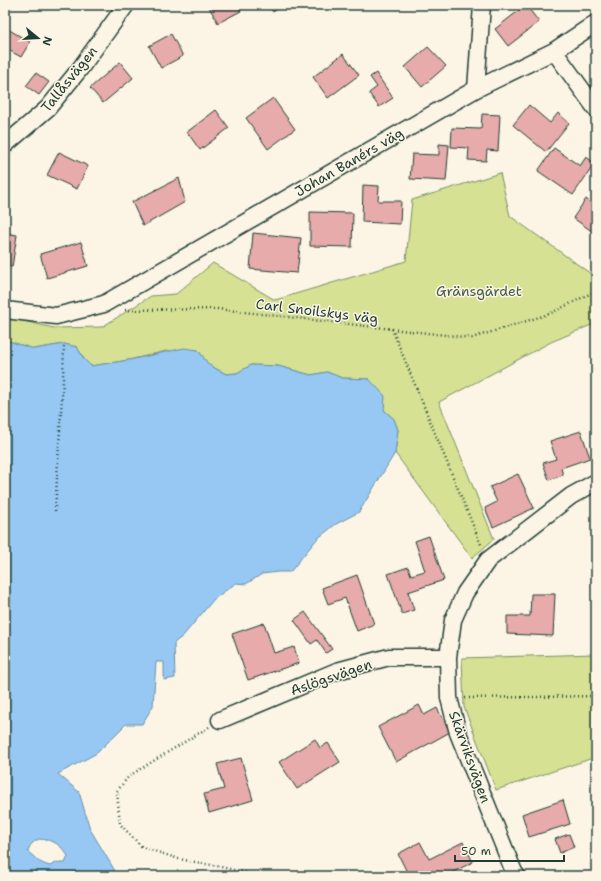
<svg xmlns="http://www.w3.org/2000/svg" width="601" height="881" viewBox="0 0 601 881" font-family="'Shantell Sans',sans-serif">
	<rect width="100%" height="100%" fill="#fcf5e5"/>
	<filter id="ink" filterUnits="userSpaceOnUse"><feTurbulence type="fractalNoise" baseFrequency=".025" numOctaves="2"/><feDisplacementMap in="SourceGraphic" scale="8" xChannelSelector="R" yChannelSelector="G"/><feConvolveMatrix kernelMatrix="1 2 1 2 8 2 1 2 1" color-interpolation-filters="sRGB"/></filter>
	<g filter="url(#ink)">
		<!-- green -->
		<path fill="#d6e194" stroke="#7a8f64" d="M500,173l10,43 81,58 5,-3v52l-45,19 -112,60 55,137 -22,19 -77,-105 3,-23 -4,-11 -10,-9 -15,-31 -27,-1 -15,-6 -16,3 -33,-9 -27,-1 -14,8 -11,1 -17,-9 -11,-15 -32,1 -37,9 -38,6 -7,-7 -7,-12 -13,-3 -30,5 -29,-9v-23l49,11 48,-1 49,-31 25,-2 37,-31 62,37 131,-39 6,-61z
			M596,654v103l-100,33 -32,-83 -2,-49z"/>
		<!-- water -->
		<path fill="#97c8f3" stroke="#6790a7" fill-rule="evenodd" d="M5,340l29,9 30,-5 13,3 7,12 7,7 38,-6 55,-12 14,2 11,15 17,9 11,-1 14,-8 27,1 33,9 16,-3 15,6 27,1 16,17 -1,14 10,9 4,11 -3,23 -36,59 -23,12 -19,15 -27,33h-12l-16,2 -16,10 -10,-1 -22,16 -31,37 -9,7 1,35 -11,2v-18h-8l-3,44 -11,18h-16l-29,29 -39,21 21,18 11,37 28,47h-113zM39,839c15,1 21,5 29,17l-3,7h-10l-5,3c-14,-4 -12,-7 -22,-14 1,-7 5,-10 11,-13z"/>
		<!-- building -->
		<path fill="#e6abaa" stroke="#1f3d34" d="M208,5h29l4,6 -23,12z
			M268,5h15l-10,7z
			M526,5l13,17 -31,24 -13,-17z
			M6,28l24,14 -9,15 -16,-9z
			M171,34l12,22 -22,12 -12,-22z
			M428,47l18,19 -24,21 -17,-20z
			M343,54l16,21 -31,23 -15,-21z
			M120,62l13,16 -30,25 -13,-15z
			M36,73l13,9 -10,13 -13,-9z
			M376,73l17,25 -14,9 -10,-14 8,-6 -7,-10z
			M273,98l22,31 -27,20 -22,-31z
			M529,105l21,18 8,-10 11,10 -23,29 -33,-27z
			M216,110l13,18 -29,22 -13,-18z
			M482,114l18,1 -2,36 -11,-1 -1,11 -18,-1 1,-12 -18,-1 1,-19 29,1z
			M439,144l10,1 -3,36 -36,-2 2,-25 27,1z
			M554,148l26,18 6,-9 9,6 -22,32 -35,-24z
			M59,152l29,14 -11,23 -30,-14z
			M179,178l6,24 -42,24 -11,-24z
			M363,185l16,1 -1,15h23l-1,23 -38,-2z
			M586,199l10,8v27l-23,-16z
			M310,212l43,1 -1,34 -42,-1z
			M5,233l12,2 -5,32 -7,-1z
			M253,233l48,5 -4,35 -47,-4z
			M81,242l7,24 -41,12 -7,-24z
			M581,431l9,27 -29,10 2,7 -14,5 -6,-17 13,-4 -6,-18z
			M518,474l16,34 -41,19 -8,-19 12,-6 -7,-15z
			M429,536l15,44 -36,12 6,18 -12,4 -14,-40 20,-7 3,8 14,-4 -10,-30z
			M357,575l17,49 -17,7 -12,-33 -17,6 -6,-16z
			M531,594h24l-2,42 -46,-2v-18h23z
			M305,612l27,37 -6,4 -9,-13 -6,4 -17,-24z
			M264,623l10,30 20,-6 5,16 -51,17 -16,-46z
			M419,705l5,10 13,-7 13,24 -54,30 -18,-35z
			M315,739l5,9 8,-5 12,19 -43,27 -18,-27z
			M241,758l12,42 -44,13 -5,-19 20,-5 -7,-25z
			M563,800l7,24 -41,13 -7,-23z
			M569,834l5,13 -14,6 -5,-14z
			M420,842l9,17 34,-17 10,20 -28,14h-36l-11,-22z"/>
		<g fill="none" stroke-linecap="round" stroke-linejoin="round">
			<defs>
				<path id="minor" d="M554,51l42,58
					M476,89l6,-84
					M5,145l43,-37 31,-38 47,-65
					M5,310l51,6 48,-12 372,-215 78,-38 42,-28
					M220,720l117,-49 52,-14h59
					M517,876l-3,-4 -56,-139 -9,-35 -1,-41 5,-37 12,-27 23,-33 83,-64 25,-14"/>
			</defs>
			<!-- minor casing -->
			<use href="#minor" stroke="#1f3d34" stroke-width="19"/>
			<!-- path -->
			<path stroke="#1f3d34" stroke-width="2.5" stroke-dasharray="1 3" stroke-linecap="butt" d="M125,310l93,-1 174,20 90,218
				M392,329l80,9 77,-24 47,-23
				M55,511l8,-131 1,-36
				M465,698l131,-2
				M209,727l-80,49 -12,15 3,33 22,23 37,12 38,7 44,10"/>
			<!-- minor -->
			<use href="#minor" stroke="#fcf5e5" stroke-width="16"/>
		</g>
	</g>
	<g text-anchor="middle" stroke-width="3" stroke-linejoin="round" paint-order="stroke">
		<!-- street labels -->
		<g font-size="14" fill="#1f3d34" stroke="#fcf5e5">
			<text transform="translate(69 79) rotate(-51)" y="5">Tallåsvägen</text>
			<text transform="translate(349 162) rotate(-30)" y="5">Johan Banérs väg</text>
			<text transform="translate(317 311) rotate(7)" y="5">Carl Snoilskys väg</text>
			<text transform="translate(331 677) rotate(-19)" y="5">Aslögsvägen</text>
			<text transform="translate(470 757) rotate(70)" y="5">Skärviksvägen</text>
		</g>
		<!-- park labels -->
		<g font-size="14" fill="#445e47" stroke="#fcf5e5">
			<text x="479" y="296">Gränsgärdet</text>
		</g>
	</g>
	<!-- margin -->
	<rect width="601" height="881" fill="none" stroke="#fcf5e5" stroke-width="20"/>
	<rect x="10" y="10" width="581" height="861" fill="none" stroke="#1f3d34" stroke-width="1.5" filter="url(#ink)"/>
	<!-- north arrow -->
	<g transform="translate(38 38) rotate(108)" stroke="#fcf5e5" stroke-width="3" paint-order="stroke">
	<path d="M0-3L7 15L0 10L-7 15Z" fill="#1f3d34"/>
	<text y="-6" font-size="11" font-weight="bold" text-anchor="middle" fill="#1f3d34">N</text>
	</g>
	<!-- scale -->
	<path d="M455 855v6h109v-6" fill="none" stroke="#1f3d34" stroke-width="2"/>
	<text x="461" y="855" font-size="12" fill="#1f3d34" stroke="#fcf5e5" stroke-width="3" paint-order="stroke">50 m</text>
</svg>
